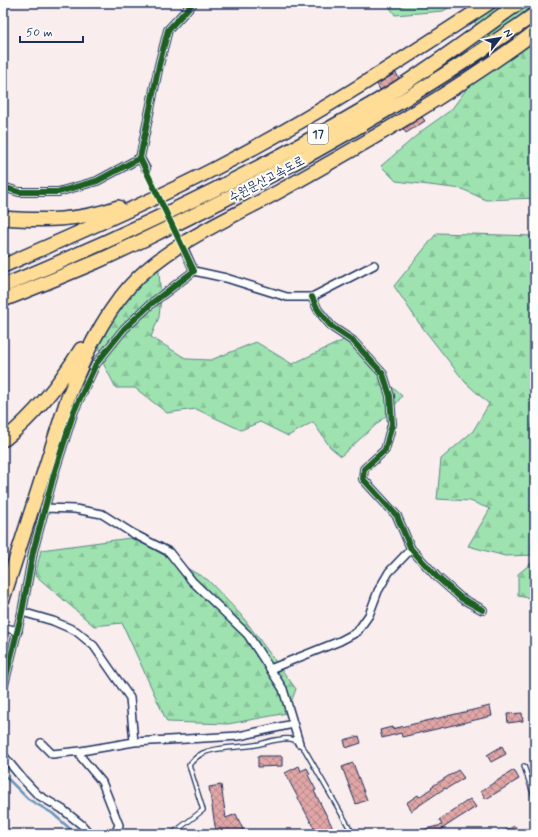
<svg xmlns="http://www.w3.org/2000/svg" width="538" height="837" viewBox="0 0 538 837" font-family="Mynerve,'Poor Story',sans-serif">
	<defs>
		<pattern id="forest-firs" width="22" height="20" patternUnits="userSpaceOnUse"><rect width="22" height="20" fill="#9de2af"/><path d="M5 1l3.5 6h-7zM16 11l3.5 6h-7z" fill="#87c299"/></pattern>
		<pattern id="building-cross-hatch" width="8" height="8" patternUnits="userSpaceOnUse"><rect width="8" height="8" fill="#e1a6a5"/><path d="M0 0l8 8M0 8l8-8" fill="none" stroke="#b6888a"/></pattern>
	</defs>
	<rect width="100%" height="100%" fill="#f9eded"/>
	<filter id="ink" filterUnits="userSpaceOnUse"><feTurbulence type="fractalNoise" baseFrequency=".025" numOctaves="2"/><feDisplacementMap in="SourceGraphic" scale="8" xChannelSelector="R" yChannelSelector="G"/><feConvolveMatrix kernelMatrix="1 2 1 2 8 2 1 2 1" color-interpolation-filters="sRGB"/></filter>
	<g filter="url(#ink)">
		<!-- forest -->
		<path fill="url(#forest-firs)" stroke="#5c8886" d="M387,3h70l-14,8 -48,4z
			M471,3h64v195l-49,2 -24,-11 -66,-8 -15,-15 42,-36 28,-20 33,-45z
			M437,233l98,3v319l-30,1 -37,-10 22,-37 -20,-8 -33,-2 4,-40 32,-28 16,-27 -24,-22 -46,-59 -25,-37z
			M158,260l3,38 -2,19 -8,20 36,22 24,1 45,-18 36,22 54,-25 26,30 30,27 -13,17 -48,43 -11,-9 -17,-25 -25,14 -28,-14 -19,8 -45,-21 -29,4 -32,-25h-19l-14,-27 -4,-22 17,-28z
			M130,538l16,7 62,35 34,36 54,73 -9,24 -59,11 -61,-2 -45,-99 -28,3 -59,-51 6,-25z
			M535,560v39l-17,-3v-22z"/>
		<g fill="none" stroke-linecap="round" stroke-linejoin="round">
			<!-- stream -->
			<path stroke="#6496ba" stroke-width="2.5" d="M3,4l1,-1
				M3,772l2,4 23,23 24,14 24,21"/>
		</g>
		<!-- building -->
		<path fill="url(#building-cross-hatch)" stroke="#1b2f5e" d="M396,73l3,5 -19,12 -3,-6z
			M422,117l3,4 -19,12 -3,-4z
			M490,706l2,10 -90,21 -1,-4 -19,5 -2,-8 12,-3v2z
			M522,713l1,8 -15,2 -1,-9z
			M359,736l2,7 -15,5 -2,-8z
			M502,746l4,8 -15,8 -4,-7z
			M258,756h24v10l-24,1z
			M353,763l14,37 -11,4 -14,-37z
			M299,766l2,5 6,-3 3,6 -2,1 8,15 -2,1 22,43h-19l-32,-61z
			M458,770l6,8 -18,11 -1,-1 -34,23 -5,-8 12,-8 1,2 13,-9 -1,-1z
			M514,770l5,9 -33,20 -5,-8z
			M221,785l5,33 10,-4 9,20h-27l-3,-8 -6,-39z
			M470,799l6,8 -19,12 -23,15h-17v-3l25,-6 -3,-5z
			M515,826l4,8h-22z"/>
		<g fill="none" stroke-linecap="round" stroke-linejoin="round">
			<!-- street-tunnel -->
			<path stroke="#cdc7d0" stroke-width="7" stroke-dasharray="7 3.5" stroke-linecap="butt" d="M146,169l22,45
				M172,224l11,23"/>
			<defs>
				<path id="lane" d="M524,766l11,33
					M172,834l31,-24 -14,-45c4,-5 8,-9 14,-12 15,-7 35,-5 52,-8 11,-2 24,-8 36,-6 6,1 11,7 14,11l48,84"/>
				<path id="street" d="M146,169l-6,-11 19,-93 9,-35 25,-27
					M3,187l16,5h39l39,-11 43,-23
					M194,271l32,7 61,19h25l62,-32
					M312,297l6,13 14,17 21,14 30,33 7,22 2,28 -7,26 -21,19 -1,10 34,37 14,33 26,28 24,21 22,12
					M44,508l31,1 27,5 30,19 37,19 23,29 56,54 35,54 16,54
					M22,612l31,9 23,10 18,15 36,52 4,44
					M6,628l12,3
					M270,669l70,-28 17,-9 12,-17 9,-24 11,-19 22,-23
					M3,689l19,-77 11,-60 21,-78 20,-63 22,-47 28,-35 28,-26 42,-32 -9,-20
					M41,743l11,11 29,-3 53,-9 105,-6 54,-12
					M81,751v6l21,25 17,43 -4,9
					M3,755l18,22 17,18 24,14 20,16 8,9"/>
				<path id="highway" d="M3,218c40,3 77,3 115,-11
					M3,266c70,-31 141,-61 209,-96 96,-49 187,-108 277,-167
					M3,286c129,-53 254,-114 374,-185 49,-29 95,-65 142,-98
					M3,300c31,-12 62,-25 93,-38 28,-12 55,-26 82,-39 124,-61 244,-129 357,-209
					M5,439c31,-25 55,-56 76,-90
					M3,599l64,-199c16,-40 33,-80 62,-113 37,-42 100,-68 149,-95 88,-49 176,-100 257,-160"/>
			</defs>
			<!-- lane casing -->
			<use href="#lane" stroke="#1b2f5e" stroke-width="6"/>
			<!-- street casing -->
			<use href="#street" stroke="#1b2f5e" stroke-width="10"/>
			<!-- highway casing -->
			<use href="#highway" stroke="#1b2f5e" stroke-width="16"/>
			<!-- lane -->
			<use href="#lane" stroke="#fff" stroke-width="3.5"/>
			<!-- street -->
			<use href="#street" stroke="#fff" stroke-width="7"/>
			<!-- highway -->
			<use href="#highway" stroke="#ffdd96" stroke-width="13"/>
			<defs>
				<path id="cycleway" d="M3,187l16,5h39l39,-11 43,-23
					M312,297l6,13 14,17 21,14 30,33 7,22 2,28 -7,26 -21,19 -1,10 34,37 14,33 26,28 24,21 22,12
					M3,689l19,-77 11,-60 21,-78 20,-63 22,-47 28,-35 28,-26 42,-32 -54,-113 19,-93 9,-35 25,-27"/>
			</defs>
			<!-- cycleway casing -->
			<use href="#cycleway" stroke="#fff" stroke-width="8"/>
			<!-- cycleway -->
			<use href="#cycleway" stroke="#1b5e20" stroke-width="6"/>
		</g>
	</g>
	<g text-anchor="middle" stroke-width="4" stroke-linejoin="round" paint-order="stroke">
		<!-- shield labels -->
		<rect fill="#fff" stroke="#5f6d8e" stroke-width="1" x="308" y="124" width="20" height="20" rx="3"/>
		<g font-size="12" font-weight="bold" fill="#1b2f5e">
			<text x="318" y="138">17</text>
		</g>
		<!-- street labels -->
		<g font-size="13" fill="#1b2f5e" stroke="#fff">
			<text transform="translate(266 178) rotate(-28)" y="5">수원문산고속도로</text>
		</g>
	</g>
	<!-- margin -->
	<rect width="538" height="837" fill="none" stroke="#fff" stroke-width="16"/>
	<rect x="8" y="8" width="522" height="821" fill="none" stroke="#1b2f5e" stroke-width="1.5" filter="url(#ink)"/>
	<!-- north arrow -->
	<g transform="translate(500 38) rotate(59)" stroke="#ffffff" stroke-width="3" paint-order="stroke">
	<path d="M0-3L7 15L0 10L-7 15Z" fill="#1b2f5e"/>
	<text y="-6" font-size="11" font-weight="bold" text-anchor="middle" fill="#1b2f5e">N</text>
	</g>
	<!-- scale -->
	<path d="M20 36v6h63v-6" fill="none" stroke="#1b2f5e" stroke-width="2"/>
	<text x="26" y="36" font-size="12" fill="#1b2f5e" stroke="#ffffff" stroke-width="3" paint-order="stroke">50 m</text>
</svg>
